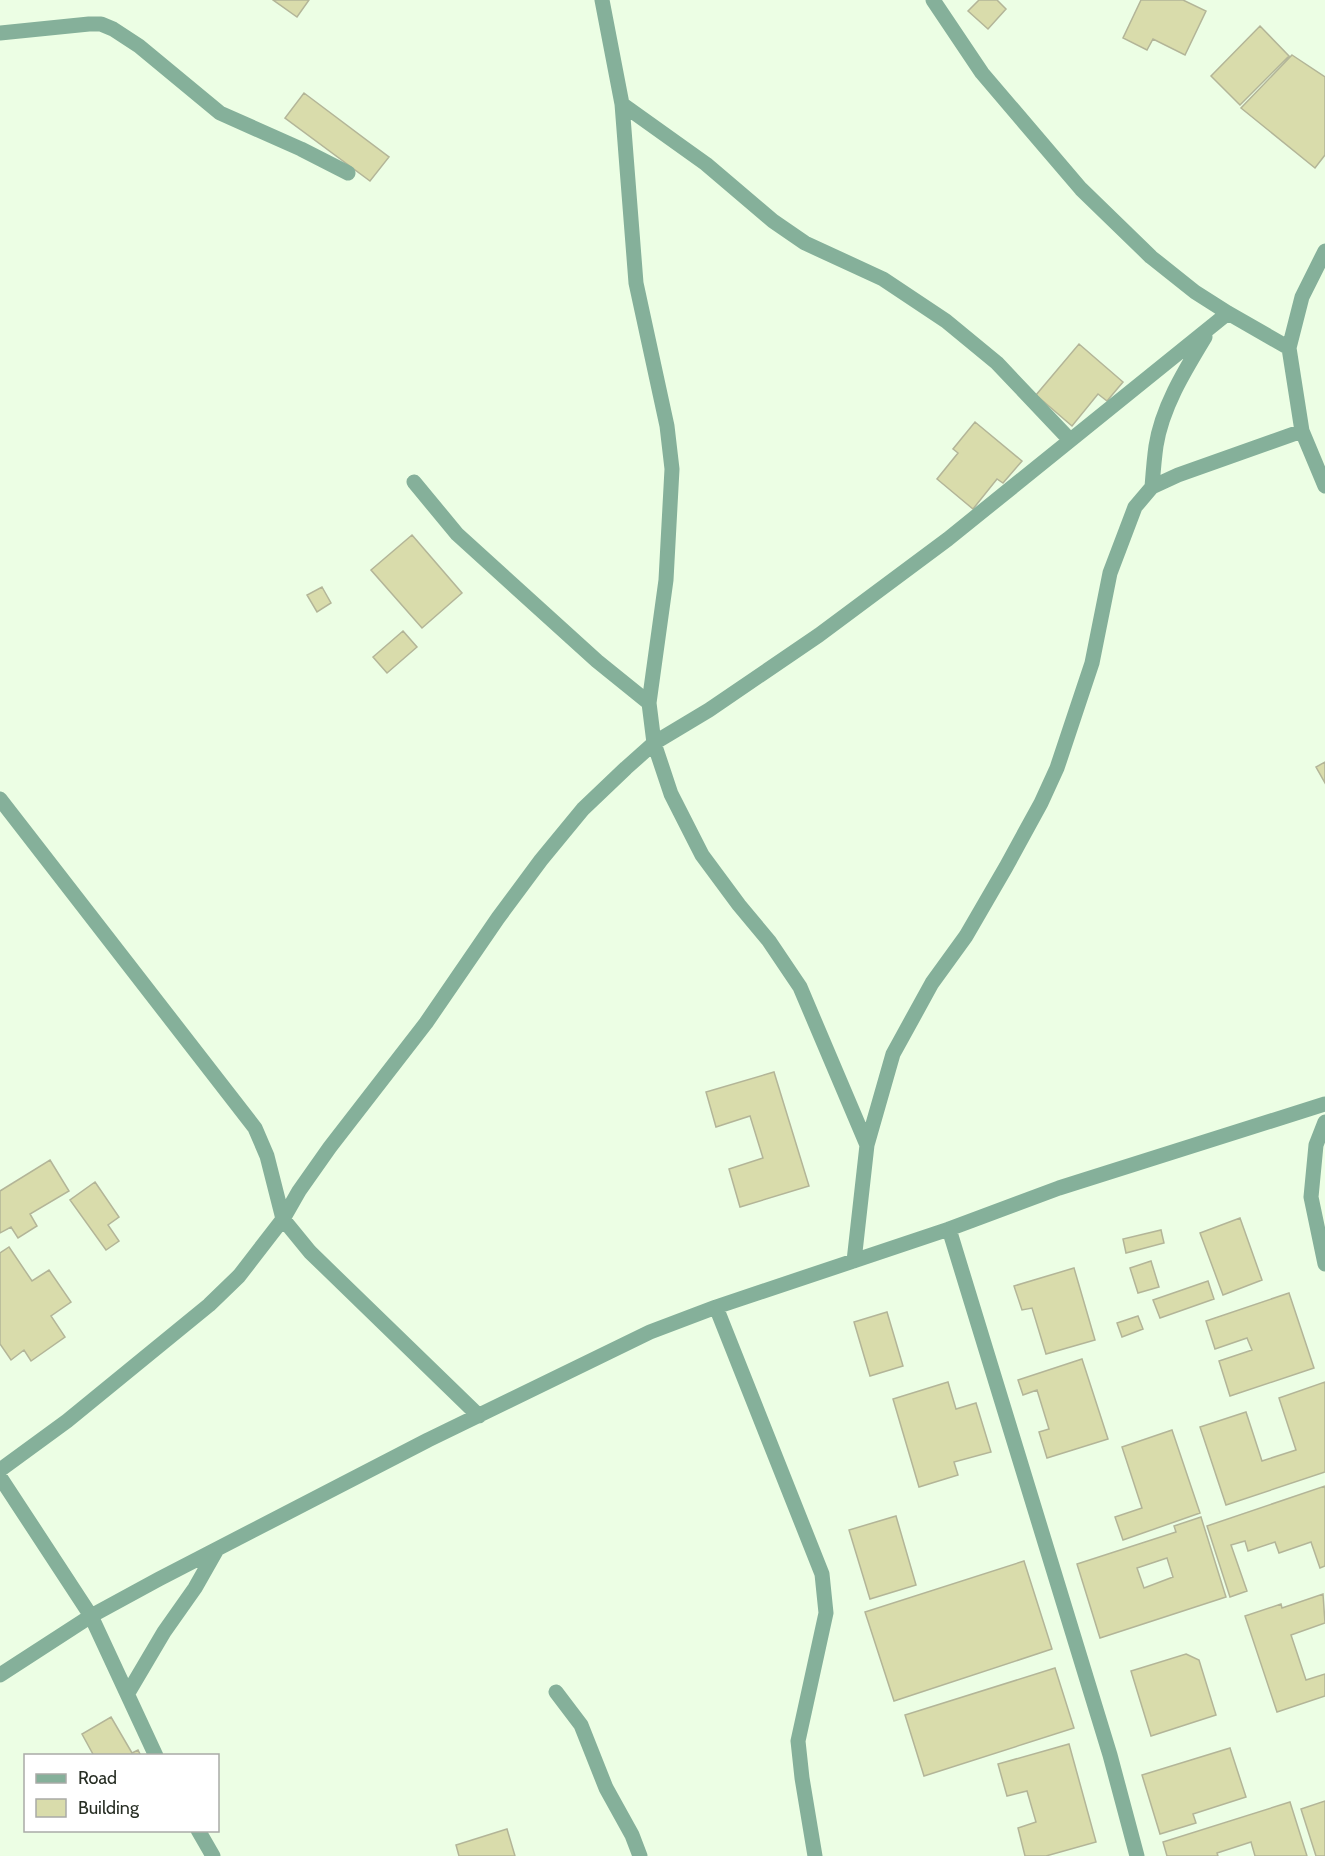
<svg xmlns="http://www.w3.org/2000/svg" width="1325" height="1856" viewBox="0 0 1325 1856" font-family="Cabin,sans-serif">
	<rect width="100%" height="100%" fill="#ecfee4"/>
	<!-- building -->
	<path fill="#d9dcab" stroke="#b3b598" stroke-width="1.5" fill-rule="evenodd" d="M273,0h36l-12,17z
		M979,0h18l9,9 -18,20 -20,-18z
		M1141,0h42l23,11 -21,44 -32,-16 -6,11 -24,-12z
		M1260,26l29,30 -49,49 -29,-29z
		M1292,55l33,22v78l-10,13 -74,-60z
		M304,93l85,64 -19,24 -85,-63z
		M1079,344l44,38 -16,19 -9,-7 -26,32 -36,-31z
		M975,422l47,39 -19,22 -6,-4 -24,30 -36,-30 21,-26 -5,-4z
		M412,535l50,58 -40,35 -51,-58z
		M322,587l9,16 -14,9 -10,-17z
		M403,631l14,16 -30,26 -14,-16z
		M1325,762v21l-9,-16z
		M774,1072l35,114 -69,21 -11,-38 34,-11 -13,-42 -34,11 -10,-35z
		M50,1160l19,31 -39,23 7,12 -19,12 -7,-11 -11,6v-42z
		M95,1182l24,35 -11,8 11,16 -13,9 -36,-50z
		M1240,1218l22,62 -39,15 -23,-62z
		M1161,1230l3,13 -38,10 -3,-14z
		M9,1247l23,34 17,-11 22,32 -20,14 14,21 -34,24 -7,-11 -13,10 -11,-16v-91z
		M1151,1261l8,26 -21,6 -8,-25z
		M1074,1268l21,72 -49,14 -14,-46 -10,2 -8,-24z
		M1208,1281l6,18 -54,19 -7,-18z
		M1289,1293l25,75 -84,28 -11,-35 33,-11 -5,-12 -32,11 -9,-28z
		M887,1312l16,54 -33,10 -16,-54z
		M1138,1316l5,13 -21,8 -5,-14z
		M1082,1359l26,80 -61,19 -8,-26 10,-3 -12,-39 -14,5 -5,-15z
		M948,1382l8,27 20,-6 15,49 -37,10 4,13 -39,12 -26,-88z
		M1325,1382v90l-99,33 -26,-78 46,-15 16,49 34,-11 -17,-52z
		M1172,1430l28,83 -77,27 -8,-23 27,-9 -20,-61z
		M1325,1486v80l-5,2 -9,-26 -32,11 -4,-11 -27,9 -3,-10 -14,4 16,46 -17,6 -23,-71z
		M896,1516l20,69 -46,14 -21,-69z
		M1201,1517l25,80 -126,41 -23,-74 99,-32 -2,-6zM1167,1558l6,19 -29,11 -7,-20z
		M1024,1561l28,88 -158,52 -29,-89z
		M1323,1594l2,29 -34,12 15,45 19,-6v22l-48,16 -32,-96 36,-12 1,4z
		M1186,1654l13,6 17,55 -65,21 -20,-65z
		M1055,1668l19,60 -150,48 -19,-61z
		M111,1717l21,36 6,-3 3,6h-47l-12,-22z
		M1069,1744l27,98 -50,14h-21l-7,-28 18,-6 -9,-31 -20,5 -9,-32z
		M1230,1748l16,49 -53,17 3,9 -36,11 -18,-59z
		M1325,1801v55h-9l-15,-47z
		M1290,1802l17,54h-52l-4,-14 -34,11 1,3h-51l-4,-14z
		M507,1829l8,27h-56l-3,-11z"/>
	<g fill="none" stroke-linecap="round" stroke-linejoin="round">
		<!-- minor -->
		<path stroke="#85b09a" stroke-width="15" d="M602,0l20,104 14,179 31,143 5,43 -6,111 -17,123 5,40 17,51 31,61 37,50 30,36 31,46 67,158
			M933,0l49,73 99,116 70,68 44,35 33,21 61,35
			M0,33l89,-9h12l12,5 26,17 81,67 81,36 47,24
			M622,104l84,60 67,57 32,22 78,36 63,42 51,42 73,77
			M1325,251l-23,46 -13,51 13,83 23,55
			M414,482l43,52 140,127 52,42
			M1152,487c1,-13 2,-27 4,-41 6,-39 29,-76 49,-109
			M0,799l255,329 12,28 16,63 27,33 169,164
			M1325,1122l-9,23 -5,52 14,67
			M949,1229l161,526 27,101
			M854,1261l13,-116 26,-91 39,-71 34,-47 40,-69 35,-64 16,-35 35,-105 18,-90 25,-66 17,-20 26,-12 124,-44
			M716,1307l106,267 4,39 -28,128 4,37 13,78
			M0,1470l67,-49 142,-116 30,-29 44,-57 16,-28 31,-44 96,-124 72,-105 43,-58 42,-51 43,-41 28,-25 55,-33 110,-75 129,-96 280,-226
			M0,1477l91,139 65,140
			M0,1675l91,-59 68,-37 269,-139 222,-108 66,-25 233,-78 110,-41 266,-84
			M556,1692l25,33 25,63 26,47 8,21
			M128,1693l36,-61 31,-44 21,-37
			M198,1830l15,26"/>
	</g>
	<!-- legend -->
	<rect x="24" y="1754" width="195" height="78" fill="#ffffff" stroke="#a9aba7" stroke-width="1.5"/>
	<rect x="36" y="1774" width="30" height="9" fill="#85b09a" stroke="#a9aba7" stroke-width="1.5"/>
	<text x="78" y="1784" font-size="18" fill="#272e24">Road</text>
	<rect x="36" y="1799" width="30" height="18" fill="#d9dcab" stroke="#a9aba7" stroke-width="1.5"/>
	<text x="78" y="1814" font-size="18" fill="#272e24">Building</text>
</svg>
